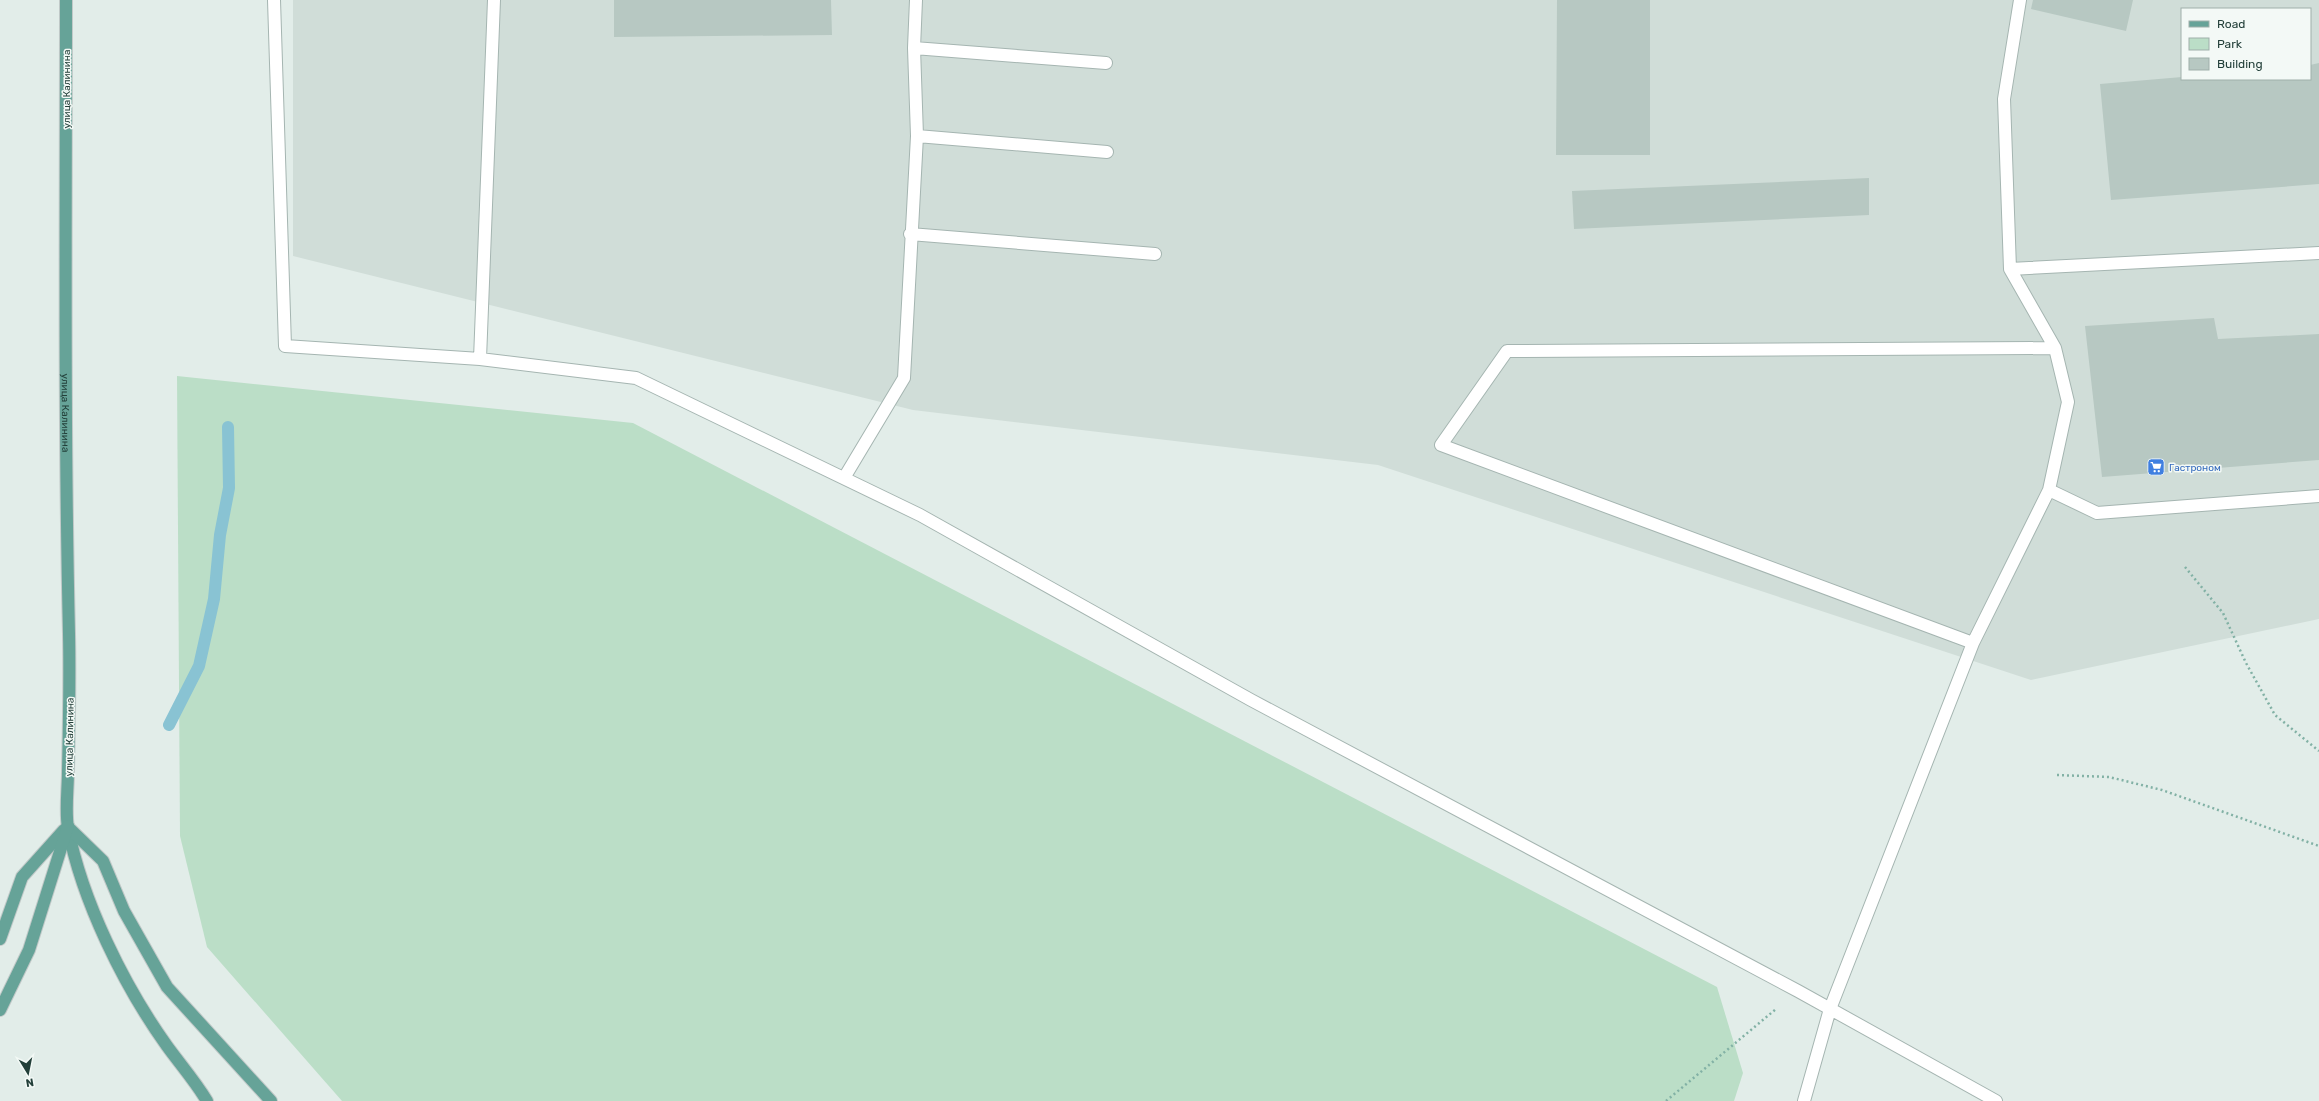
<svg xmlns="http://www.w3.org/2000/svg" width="2319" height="1101" viewBox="0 0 2319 1101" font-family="Rubik,sans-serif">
	<rect width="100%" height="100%" fill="#e2ede9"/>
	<!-- built -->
	<path fill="#d0ddd8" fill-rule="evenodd" d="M293,0h2026v619l-288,61 -653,-215 -465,-55 -620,-154zM2182,9h128v70h-128z"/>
	<!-- green -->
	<path fill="#bbdec7" d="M177,376l456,47 1084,564 26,86 -9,28h-1392l-135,-154 -27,-111z"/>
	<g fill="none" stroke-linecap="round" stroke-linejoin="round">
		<!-- stream -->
		<path stroke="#89c3d3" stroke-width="12" d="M169,725l30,-59 15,-67 6,-64 9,-47 -1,-61"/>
	</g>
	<!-- building -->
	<path fill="#b7c8c2" d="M614,0h217l1,35 -218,2z
		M1557,0h93v155h-94z
		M2033,0h100l-7,31 -95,-22z
		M2319,63v121l-208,16 -11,-116 82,-7v2h128v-14z
		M1869,178v37l-295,14 -2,-38z
		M2214,318l4,21 101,-5v126l-217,17 -17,-151z"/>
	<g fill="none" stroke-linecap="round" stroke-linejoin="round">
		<defs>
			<path id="lane" d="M274,0l11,346 195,13
				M494,0l-14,359 156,19 284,137 331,185 547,291 198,110
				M914,48l192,15
				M917,136l190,16
				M910,234l245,20
				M2010,269l309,-16
				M844,478l60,-100 13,-242 -3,-88 2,-48
				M2049,490l48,23 222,-17
				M1973,643l-532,-198 66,-94 548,-3
				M1804,1101l26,-92 143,-366 76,-153 19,-88 -13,-54 -45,-79 -6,-170 16,-99"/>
			<g id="primary">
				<path id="s1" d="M66,0c0,211 -2,423 3,634 1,46 0,92 -1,137 0,18 -3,40 0,57 14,73 56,158 99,218 13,18 28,35 40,55"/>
				<path d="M68,827l35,34 21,50 43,76 104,114"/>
				<path d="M0,939l22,-62 42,-47"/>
				<path d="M0,1010l29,-60 39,-124"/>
			</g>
		</defs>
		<!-- lane casing -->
		<use href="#lane" stroke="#a5b5b1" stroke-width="14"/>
		<!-- primary casing -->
		<use href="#primary" stroke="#c1c9c8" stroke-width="14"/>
		<!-- path -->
		<path stroke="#82b1a5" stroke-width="2.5" stroke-dasharray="2 3" stroke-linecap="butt" d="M2185,567l38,46 23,50 29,52 44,36
			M2057,775l52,2 53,13 157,56
			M1666,1101l110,-92"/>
		<!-- lane -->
		<use href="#lane" stroke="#fff" stroke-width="12"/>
		<!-- primary -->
		<use href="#primary" stroke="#66a398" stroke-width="12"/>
	</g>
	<!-- icons -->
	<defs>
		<symbol id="supermarket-square" viewBox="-11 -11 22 22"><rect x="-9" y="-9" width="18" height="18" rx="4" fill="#3f7fe0" stroke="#f3f9f6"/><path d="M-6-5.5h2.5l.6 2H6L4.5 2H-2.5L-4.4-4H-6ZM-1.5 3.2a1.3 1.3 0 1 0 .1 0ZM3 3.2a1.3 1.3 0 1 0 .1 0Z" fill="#fff"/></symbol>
	</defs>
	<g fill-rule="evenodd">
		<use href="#supermarket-square" x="2146" y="457" width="20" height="20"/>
	</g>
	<g text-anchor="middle" stroke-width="3" stroke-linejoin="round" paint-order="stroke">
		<!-- street labels -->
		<g font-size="10" fill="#223f39" stroke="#f3f9f6">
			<text transform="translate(66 89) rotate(-90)" y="4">улица Калинина</text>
			<text dy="4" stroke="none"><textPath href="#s1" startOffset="413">улица Калинина</textPath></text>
			<text transform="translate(69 737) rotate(-89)" y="4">улица Калинина</text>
		</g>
		<!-- shop labels -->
		<g font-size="10" fill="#366cbe" stroke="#f3f9f6" text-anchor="start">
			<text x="2169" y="471">Гастроном</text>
		</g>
	</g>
	<!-- legend -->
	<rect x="2181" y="8" width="130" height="72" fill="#f3f9f6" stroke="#9fafaa"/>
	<rect x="2189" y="21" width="20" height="6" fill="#66a398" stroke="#9fafaa"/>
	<text x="2217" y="28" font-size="12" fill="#223f39">Road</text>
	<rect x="2189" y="38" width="20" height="12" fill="#bbdec7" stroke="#9fafaa"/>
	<text x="2217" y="48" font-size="12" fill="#223f39">Park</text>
	<rect x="2189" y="58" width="20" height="12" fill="#b7c8c2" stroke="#9fafaa"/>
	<text x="2217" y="68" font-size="12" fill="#223f39">Building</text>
	<!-- north arrow -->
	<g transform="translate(28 1073) rotate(170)" stroke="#f3f9f6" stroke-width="3" paint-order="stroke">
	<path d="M0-3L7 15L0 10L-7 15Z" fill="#223f39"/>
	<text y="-6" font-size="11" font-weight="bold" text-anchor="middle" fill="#223f39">N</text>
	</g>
</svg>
